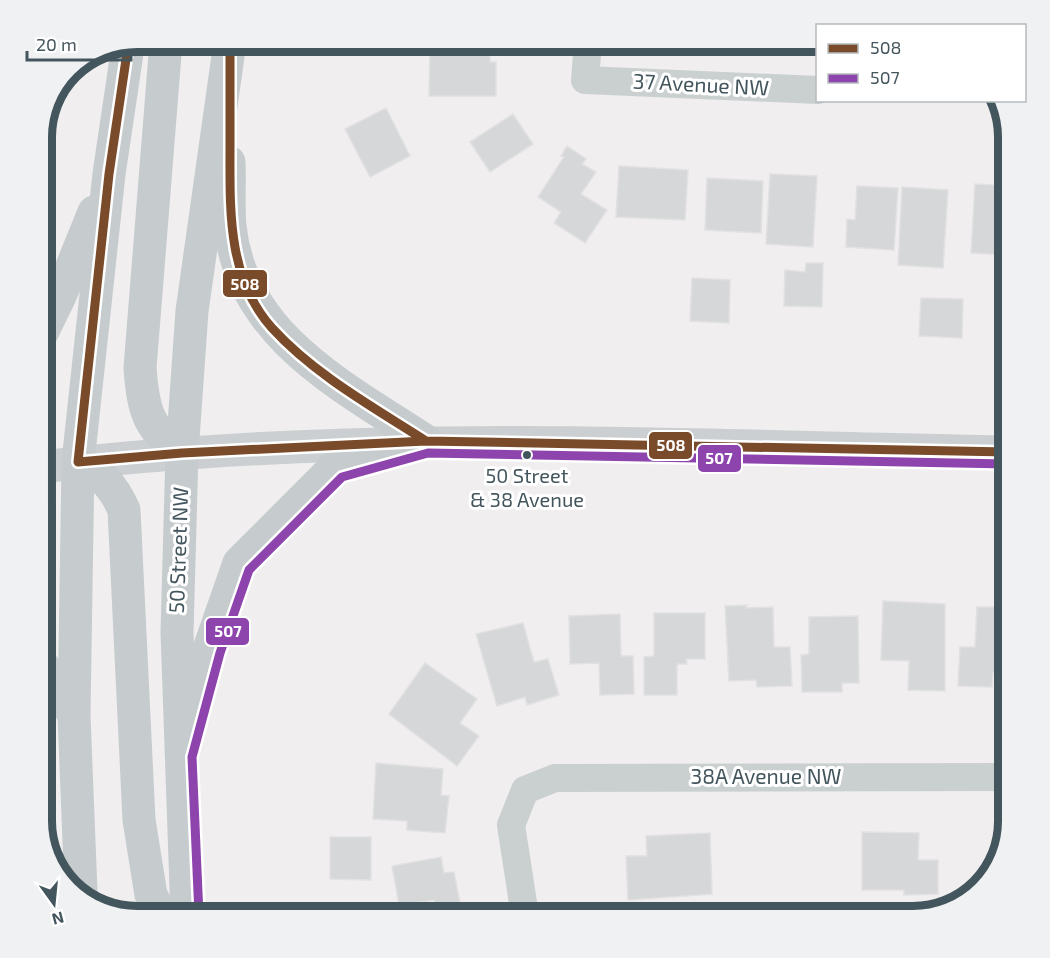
<svg xmlns="http://www.w3.org/2000/svg" width="1050" height="958" viewBox="0 0 1050 958" font-family="'Exo 2',sans-serif">
	<rect width="100%" height="100%" fill="#f0eeef"/>
	<!-- building -->
	<path fill="#d6d7d9" stroke="#e1e0e2" stroke-width="1.5" d="M430,42h60v20h6v34h-67z
		M386,108l24,48 -40,21 -25,-48z
		M513,114l20,30 -43,28 -20,-30z
		M567,146l19,13 -4,5 14,8 -15,22 26,16 -22,33 -31,-20 7,-11 -23,-15 26,-40 -3,-1z
		M619,166l69,4 -3,50 -69,-3z
		M770,174l47,2 -4,71 -47,-3z
		M707,178l56,3 -2,52 -56,-3z
		M975,184l33,2v69l-37,-2z
		M857,186l41,2 -4,62 -48,-3 1,-28 8,1z
		M902,187l46,3 -5,78 -45,-3z
		M806,263h17l-1,44 -38,-1 1,-36 20,2z
		M692,278l38,2 -1,43 -39,-2z
		M921,298l42,1 -1,39 -43,-2z
		M883,601l62,3v87l-37,-1 1,-29 -28,-1z
		M747,605l-1,3 27,-1 1,40h16l2,39 -35,1 -1,-7 -27,1 -4,-75z
		M977,607h31v67l-15,-1 -1,14 -34,-1 2,-39h15z
		M654,613h51v46h-19l1,5h-10v31h-33v-38l10,-1z
		M620,614l1,42h12l1,38 -34,1 -1,-32 -29,1 -1,-48z
		M858,616l1,67h-17v9h-40l-1,-37 8,-1v-37z
		M523,623l11,39 14,-3 11,36 -32,10 -2,-8 -28,9 -21,-72z
		M425,663l52,36 -17,24 19,13 -22,30 -68,-52z
		M376,763l67,6 -2,26 8,1 -4,37 -38,-3v-9l-34,-2z
		M862,832l57,1 -1,27h20v34l-34,1v-5h-42z
		M710,833l2,61 -84,6 -2,-44h21l-1,-20z
		M330,837h41v43l-41,-1z
		M441,857l3,16 10,-1 6,31 -24,5 -2,-8 -35,5 -7,-39z"/>
	<g fill="none" stroke-linecap="round" stroke-linejoin="round">
		<!-- street -->
		<path stroke="#cacfd0" stroke-width="28" d="M588,42l-3,38 233,10
			M525,916l-14,-91 14,-35 30,-12 453,-1"/>
		<!-- secondary -->
		<path stroke="#cbcfd1" stroke-width="33" d="M42,467c320,-39 644,-21 966,-15"/>
		<!-- primary -->
		<path stroke="#c6cbce" stroke-width="33" d="M166,42l-26,326c3,40 7,61 42,85
			M229,162c1,21 -1,43 1,64 11,110 114,161 196,215
			M42,333l18,-37 34,-84
			M78,462c25,15 34,21 46,48l15,310 12,75 11,21
			M42,664l32,51
			M190,719l19,-70 30,-86 97,-97 90,-25
			M81,892l-7,-177 4,-253 31,-288 19,-128
			M187,916l-10,-284 5,-179 10,-142 38,-269"/>
		<defs>
			<path id="bus-1" d="M230,42c0,35 0,70 0,105 0,62 -3,131 42,181 43,47 101,79 154,113
				M128,46l-19,128 -31,288 104,-9 244,-12 582,11"/>
			<path id="bus-2" d="M199,915l-7,-158 28,-104 29,-83 93,-93 86,-24 580,11"/>
		</defs>
		<!-- bus-1 casing -->
		<use href="#bus-1" stroke="#fff" stroke-width="14"/>
		<!-- bus-2 casing -->
		<use href="#bus-2" stroke="#fff" stroke-width="14"/>
		<!-- bus-1 -->
		<use href="#bus-1" stroke="#7a4b2a" stroke-width="9"/>
		<!-- bus-2 -->
		<use href="#bus-2" stroke="#8e44ad" stroke-width="9"/>
	</g>
	<!-- markers -->
	<circle fill="#44565d" stroke="#fff" stroke-width="2" cx="527" cy="455" r="5"/>
	<g text-anchor="middle" stroke-width="6" stroke-linejoin="round" paint-order="stroke">
		<!-- bus labels -->
		<g font-size="20" fill="#44565d" stroke="#fff">
			<text x="527" y="483">50 Street<tspan x="527" dy="24">&amp; 38 Avenue</tspan></text>
		</g>
		<!-- street labels -->
		<g font-size="21" fill="#44565d" stroke="#fff">
			<text transform="translate(701 85) rotate(3)" y="7">37 Avenue NW</text>
			<text transform="translate(179 550) rotate(-88)" y="7">50 Street NW</text>
			<text x="766" y="784">38A Avenue NW</text>
		</g>
	</g>
	<!-- crop -->
	<path d="M0 0H1050V958H0ZM137 52H913A85 85 0 0 1 998 137V821A85 85 0 0 1 913 906H137A85 85 0 0 1 52 821V137A85 85 0 0 1 137 52Z" fill="#f0f1f2" fill-rule="evenodd"/>
	<path fill="none" stroke="#44565d" stroke-width="8" d="M137 52H913A85 85 0 0 1 998 137V821A85 85 0 0 1 913 906H137A85 85 0 0 1 52 821V137A85 85 0 0 1 137 52Z"/>
	<g stroke="#fff" stroke-width="2">
		<rect x="222" y="269" width="46" height="29" rx="6" fill="#7a4b2a"/>
		<rect x="648" y="431" width="45" height="29" rx="6" fill="#7a4b2a"/>
		<rect x="697" y="444" width="45" height="29" rx="6" fill="#8e44ad"/>
		<rect x="205" y="617" width="45" height="29" rx="6" fill="#8e44ad"/>
	</g>
	<g font-size="16" text-anchor="middle" font-weight="bold" fill="#fff">
		<text x="245" y="290">508</text>
		<text x="671" y="451">508</text>
		<text x="719" y="464">507</text>
		<text x="228" y="637">507</text>
	</g>
	<!-- legend -->
	<rect x="816" y="24" width="210" height="78" fill="#ffffff" stroke="#b4bbbe" stroke-width="1.5"/>
	<rect x="828" y="44" width="30" height="9" fill="#7a4b2a" stroke="#b4bbbe" stroke-width="1.5"/>
	<text x="870" y="54" font-size="18" fill="#44565d">508</text>
	<rect x="828" y="74" width="30" height="9" fill="#8e44ad" stroke="#b4bbbe" stroke-width="1.5"/>
	<text x="870" y="84" font-size="18" fill="#44565d">507</text>
	<!-- north arrow -->
	<g transform="translate(54 904) rotate(165)" stroke="#ffffff" stroke-width="4.5" paint-order="stroke">
	<path d="M0-4.5L10 22L0 15L-10 22Z" fill="#44565d"/>
	<text y="-9" font-size="16" font-weight="bold" text-anchor="middle" fill="#44565d">N</text>
	</g>
	<!-- scale -->
	<path d="M27 51v9h104v-9" fill="none" stroke="#44565d" stroke-width="3"/>
	<text x="36" y="51" font-size="18" fill="#44565d" stroke="#ffffff" stroke-width="4.5" paint-order="stroke">20 m</text>
</svg>
